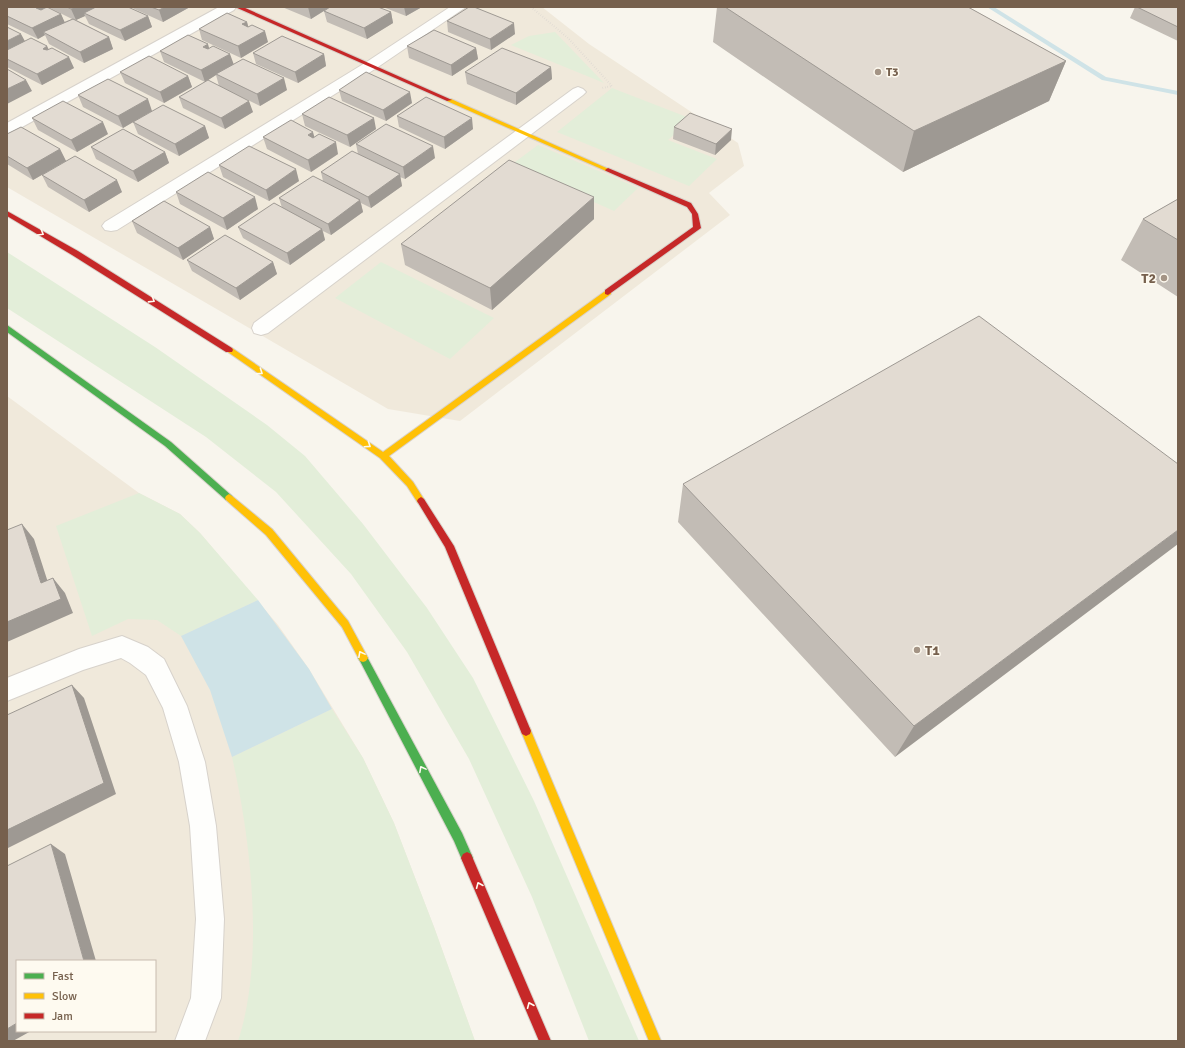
<svg xmlns="http://www.w3.org/2000/svg" width="1185" height="1048" viewBox="0 0 1185 1048" font-family="Signika,sans-serif">
	<rect width="100%" height="100%" fill="#f8f5ed"/>
	<!-- residential -->
	<path fill="#f0e9db" fill-rule="evenodd" d="M7,7h535l47,37 149,99 6,23 -35,27 21,22 -270,206 -72,-12 -381,-222z
		M7,396l132,97 41,21 20,19 78,92 31,44 54,89 31,65 40,104 41,114h-468zM17,961h138v70h-138z"/>
	<!-- green -->
	<path fill="#e3eed9" d="M555,32l49,51 -93,-38 18,-9z
		M612,88l80,31 -24,21 49,19 -28,27 -132,-54z
		M538,145l100,43 -24,23 -103,-46z
		M7,252l148,95 112,78 38,31 58,68 64,84 46,70 61,123 105,240h-50l-57,-144 -63,-138 -62,-107 -56,-78 -75,-82 -70,-55 -199,-129z
		M381,262l113,56 -44,41 -115,-61z
		M139,493l41,21 20,19 58,67 -77,36 -24,-16 -29,-1 -36,17 -36,-110z
		M332,709l31,49 31,65 40,104 41,114h-237c27,-82 13,-201 -6,-284z"/>
	<!-- water -->
	<path fill="#cfe3e7" d="M258,600l51,69 23,40 -100,48 -22,-67 -29,-54z"/>
	<g fill="none" stroke-linecap="round" stroke-linejoin="round">
		<!-- stream -->
		<path fill="#cfe3e7" fill-rule="evenodd" d="M987,7h7l112,70 72,14v4l-76,-15z"/>
		<defs>
			<path id="street" d="M219,7h17l-2,3 -221,122 -6,2v-11z
				M450,7h16l-91,62 -258,161 -6,1 -6,-1 -3,-4 3,-4 260,-159z
				M578,87l5,2 3,3 -3,3 -315,238 -7,2 -7,-2 -2,-5 2,-5 319,-234z
				M122,636l26,11 16,12 23,47 18,56 11,64 8,93 -3,79 -16,43h-30l16,-43 5,-79 -6,-93 -11,-64 -16,-54 -17,-33 -16,-12 -9,-5 -38,12 -76,31v-23l72,-29z"/>
			<path id="fast" d="M7,325l164,117 61,54 1,2 -1,2h-6l-61,-54 -158,-114z
				M363,654l3,1 96,178 11,25 -2,4 -4,2 -4,-2 -9,-21 -94,-180 -2,-3 2,-3z"/>
			<path id="slow" d="M447,99h4l160,71 -1,1h-4l-159,-70z
				M608,289l3,1v4l-222,162 24,26 12,19 -1,2h-6l-11,-17 -27,-28 -155,-108 1,-2h6l151,104z
				M229,494l3,2 40,33 76,92 20,37 -2,3 -3,1 -3,-1 -18,-34 -76,-92 -40,-35 -1,-2 1,-2z
				M526,726l4,2 1,3 130,310h-12l-128,-310 1,-3z"/>
			<path id="jam" d="M235,7h8l209,93 -5,1z
				M608,168l83,35 7,11 3,14 -93,67 -3,-1v-4l88,-63 -1,-13 -5,-7 -81,-36 -1,-1z
				M7,211l71,40 154,97 1,2 -1,2h-6l-154,-97 -65,-39z
				M421,497l3,2 30,47 77,185 -1,3 -4,2 -4,-2 -77,-187 -28,-46 1,-2z
				M467,852l4,2 80,187h-12l-78,-183 2,-4z"/>
		</defs>
		<!-- street casing -->
		<use href="#street" stroke="#d7d2cb" stroke-width="2"/>
		<!-- fast casing -->
		<use href="#fast" stroke="#d8d2cb" stroke-width="2"/>
		<!-- slow casing -->
		<use href="#slow" stroke="#d8d2cb" stroke-width="2"/>
		<!-- jam casing -->
		<use href="#jam" stroke="#d8d2cb" stroke-width="2"/>
		<!-- path -->
		<path stroke="#dad5d0" stroke-width="2" stroke-dasharray="0.5 2" stroke-linecap="butt" d="M531,7l37,31 44,48 -10,2"/>
		<!-- street -->
		<use href="#street" fill="#fefefc" fill-rule="evenodd"/>
		<!-- fast -->
		<use href="#fast" fill="#4caf50" fill-rule="evenodd"/>
		<!-- slow -->
		<use href="#slow" fill="#ffc107" fill-rule="evenodd"/>
		<!-- jam -->
		<use href="#jam" fill="#c62828" fill-rule="evenodd"/>
	</g>
	<!-- wall -->
	<path fill="#c2bcb5" d="M7,7h36l1,2 17,5 3,8 8,-3 -24,-12h80l20,9 4,11 -27,14 -36,-17 -4,-8 -9,4 33,17 4,12 -29,14 -35,-19 -4,-9 -7,4 -31,-15z
		M130,7h60l-27,15z
		M282,7h48l61,5 2,11 -26,16 -40,-17 -3,-11 -13,8z
		M383,7h39l-16,9z
		M717,7h251l98,54 -17,40 -146,71 -190,-130z
		M1135,7h43v34l-48,-23z
		M447,21l68,13 -24,16 -43,-18z
		M247,22l1,5 20,15 -27,16 -39,-18 -3,-11z
		M7,27l18,15 22,4 2,4 25,18 -32,17 -35,-18z
		M407,46l69,2 2,11 -26,17 -43,-18z
		M209,48l24,16 54,26 -27,16 -41,-20 -3,-11 -11,7 -41,-20 -4,-11z
		M253,53l71,1 2,12 -28,17 -42,-19z
		M551,67l1,12 -36,26 -49,-21 -2,-12z
		M120,72l68,4 4,11 -28,16 -39,-20z
		M339,90l73,13 -26,18 -44,-20z
		M78,95l74,16 -29,17 -40,-21z
		M179,97l74,15 -28,17 -42,-21z
		M302,114l74,15 -26,18 -45,-21z
		M397,116l76,13 -28,20 -46,-22z
		M32,118l76,16 -31,18 -39,-22z
		M133,122l72,4 4,12 -30,18 -41,-22z
		M674,127l57,13 -16,15 -42,-16z
		M7,134l53,15 6,12 -33,19 -26,-16z
		M263,137l75,17 -27,18 -44,-23z
		M356,144l79,14 -30,21 -5,-2 2,9 -31,22 -10,-5 2,9 -32,23 -8,-4 2,9 -35,25 -47,-27 -5,-11 44,-19 -3,-10 44,-17 -2,-9 37,-18z
		M91,147l74,5 4,11 -31,19 -42,-23z
		M219,165l80,16 -30,20 -46,-24z
		M42,175l80,17 -33,20 -41,-25z
		M176,192l82,17 -31,21 -47,-26z
		M594,197v22l-102,91 -87,-45 -4,-21z
		M1178,199v98l-57,-37 22,-41z
		M132,221l78,6 4,12 -31,21 -46,-27z
		M187,260l86,2 4,12 -37,26 -48,-29z
		M1178,464l-283,293 -217,-235 5,-38z"/>
	<!-- shaded-wall -->
	<path fill="#9e9993" d="M37,7h6l4,9 -11,-8z
		M75,7h28l-19,6 1,3 -9,4 -5,-11z
		M165,7h25l-27,15 -4,-12z
		M308,7h22l-19,12z
		M404,7h18l-16,9z
		M391,12l2,11 -26,16 -3,-11z
		M61,14l5,11 -23,7 2,3 -7,4 -6,-11z
		M148,16l4,11 -27,14 -5,-11z
		M247,22l3,11 -8,-9z
		M514,23l1,11 -24,16 -1,-11z
		M265,31l3,11 -27,16 -3,-12z
		M21,34l6,11 -20,10v-14z
		M109,37l4,12 -29,14 -4,-11z
		M208,44l3,11 -8,-8z
		M47,46l5,12 -9,-9z
		M476,48l2,11 -26,17 -1,-11z
		M230,54l4,11 -18,9v1l-11,7 -4,-12z
		M324,54l2,12 -28,17 -3,-11z
		M69,57l5,11 -32,17 -5,-11z
		M1066,61l-17,40 -146,71 11,-41z
		M551,67l1,12 -36,26v-12z
		M188,76l4,11 -28,16 -4,-11z
		M284,78l3,12 -27,16 -3,-12z
		M26,80l6,11 -25,13v-15z
		M410,92l2,11 -26,18 -3,-11z
		M148,99l4,12 -29,17 -5,-12z
		M249,101l4,11 -28,17 -4,-11z
		M374,118l2,11 -26,18 -3,-12z
		M472,118l1,11 -28,20 -1,-12z
		M103,122l5,12 -31,18 -6,-12z
		M205,126l4,12 -30,18 -4,-12z
		M732,129l-1,11 -16,15 1,-11z
		M313,132l3,11 -8,-8z
		M336,142l2,12 -27,18 -3,-12z
		M433,146l2,12 -30,21 -2,-12z
		M60,149l6,12 -33,19 -6,-12z
		M165,152l4,11 -31,19 -5,-11z
		M296,169l3,12 -30,20 -3,-11z
		M400,174l2,12 -31,22 -3,-11z
		M117,180l5,12 -33,20 -5,-12z
		M255,197l3,12 -31,21 -4,-12z
		M594,197v22l-102,91 -2,-22z
		M360,200l3,12 -32,23 -3,-11z
		M210,227l4,12 -31,21 -5,-12z
		M322,229l3,11 -35,25 -3,-12z
		M273,262l4,12 -37,26 -4,-12z
		M22,524l12,15 19,59 -12,-15z
		M1178,530v14l-283,213 19,-31z
		M53,578l12,15 8,20 -66,29v-20z
		M72,685l12,13 32,96 -108,54 -1,-1v-17z
		M51,844l14,10 31,107h-12z
		M17,1023v8h14l-18,10h-6v-12z"/>
	<!-- building -->
	<path fill="#e2dbd2" stroke="#9e9993" d="M7,7h30l-1,1 5,2 6,-3 14,7 -29,14 -25,-12z
		M67,7h8l-4,2z
		M96,7h32l20,9 -28,14 -36,-17z
		M151,7h14l-6,3z
		M330,7h48l13,5 -27,16 -40,-17z
		M469,7h5l40,16 -24,16 -43,-18z
		M725,7h243l98,54 -152,70z
		M1137,7h41v20z
		M227,13l20,9 -5,2 6,3 4,-2 13,6 -27,15 -39,-17z
		M73,19l36,18 -29,15 -37,-20z
		M7,27l14,7 -14,7z
		M434,30l42,18 -25,17 -44,-19z
		M188,35l20,9 -5,3 5,2 5,-3 17,8 -29,16 -41,-19z
		M282,36l42,18 -29,18 -42,-19z
		M31,38l16,8 -4,3 4,1 5,-2 17,9 -32,17 -30,-15v-9z
		M502,48l49,19 -35,26 -51,-21z
		M149,56l39,20 -28,16 -40,-20z
		M243,59l41,19 -27,16 -41,-20z
		M7,69l19,11 -19,9z
		M366,72l44,20 -27,18 -44,-20z
		M108,79l40,20 -30,17 -40,-21z
		M208,80l41,21 -28,17 -42,-21z
		M329,97l45,21 -27,17 -45,-21z
		M426,97l46,21 -28,19 -47,-21z
		M63,101l40,21 -32,18 -39,-22z
		M163,105l42,21 -30,18 -42,-22z
		M690,113l42,16 -16,15 -42,-17z
		M291,120l22,12 -5,3 5,3 6,-4 17,8 -28,18 -45,-23z
		M386,124l47,22 -30,21 -47,-23z
		M21,127l39,22 -33,19 -20,-12v-22z
		M123,129l42,23 -32,19 -42,-24z
		M249,146l47,23 -30,21 -47,-25z
		M352,151l48,23 -32,23 -47,-25z
		M75,156l42,24 -33,20 -42,-25z
		M509,160l85,37 -104,91 -89,-44z
		M208,172l47,25 -32,21 -47,-26z
		M313,176l47,24 -32,24 -49,-26z
		M1178,199v41l-35,-21z
		M164,201l46,26 -32,21 -46,-27z
		M274,203l48,26 -35,24 -49,-26z
		M225,235l48,27 -37,26 -49,-28z
		M979,316l199,148v66l-264,196 -231,-242z
		M22,524l19,59 12,-5 8,21 -54,23v-92z
		M72,685l32,98 -97,47v-115z
		M51,844l33,117h-67v62l-10,6v-163z"/>
	<!-- one-way arrows -->
	<defs><path id="oneway-chevron" d="M-2-3.5L2.5 0L-2 3.5" fill="none" stroke-width="1.6" stroke-linecap="round" stroke-linejoin="round"/></defs>
	<g stroke="#fefaf0">
		<use href="#oneway-chevron" transform="translate(41 233) rotate(30)"/>
		<use href="#oneway-chevron" transform="translate(152 300) rotate(32)"/>
		<use href="#oneway-chevron" transform="translate(260 372) rotate(34)"/>
		<use href="#oneway-chevron" transform="translate(368 445) rotate(34)"/>
		<use href="#oneway-chevron" transform="translate(361 654) rotate(-118)"/>
		<use href="#oneway-chevron" transform="translate(422 769) rotate(-118)"/>
		<use href="#oneway-chevron" transform="translate(479 885) rotate(-113)"/>
		<use href="#oneway-chevron" transform="translate(530 1005) rotate(-113)"/>
	</g>
	<!-- markers -->
	<g fill="#a49485" stroke="#fefaf0" stroke-width="1.5">
		<circle cx="878" cy="72" r="4"/>
		<circle cx="1164" cy="278" r="4"/>
		<circle cx="917" cy="650" r="4"/>
	</g>
	<g text-anchor="middle" stroke-width="3" stroke-linejoin="round" paint-order="stroke">
		<!-- far-poi labels -->
		<g font-size="12" font-weight="bold" fill="#76604d" stroke="#fefaf0" text-anchor="start">
			<text x="886" y="76">T3</text>
		</g>
		<!-- poi labels -->
		<g font-size="14" font-weight="bold" fill="#76604d" stroke="#fefaf0" text-anchor="end">
			<text x="1156" y="283">T2</text>
			<text x="925" y="655" text-anchor="start">T1</text>
		</g>
	</g>
	<!-- border -->
	<rect width="1185" height="1048" fill="none" stroke="#76604d" stroke-width="16"/>
	<!-- legend -->
	<rect x="16" y="960" width="140" height="72" fill="#fefaf0" stroke="#c8bcaf"/>
	<rect x="24" y="973" width="20" height="6" fill="#4caf50" stroke="#c8bcaf"/>
	<text x="52" y="980" font-size="12" fill="#76604d">Fast</text>
	<rect x="24" y="993" width="20" height="6" fill="#ffc107" stroke="#c8bcaf"/>
	<text x="52" y="1000" font-size="12" fill="#76604d">Slow</text>
	<rect x="24" y="1013" width="20" height="6" fill="#c62828" stroke="#c8bcaf"/>
	<text x="52" y="1020" font-size="12" fill="#76604d">Jam</text>
</svg>
